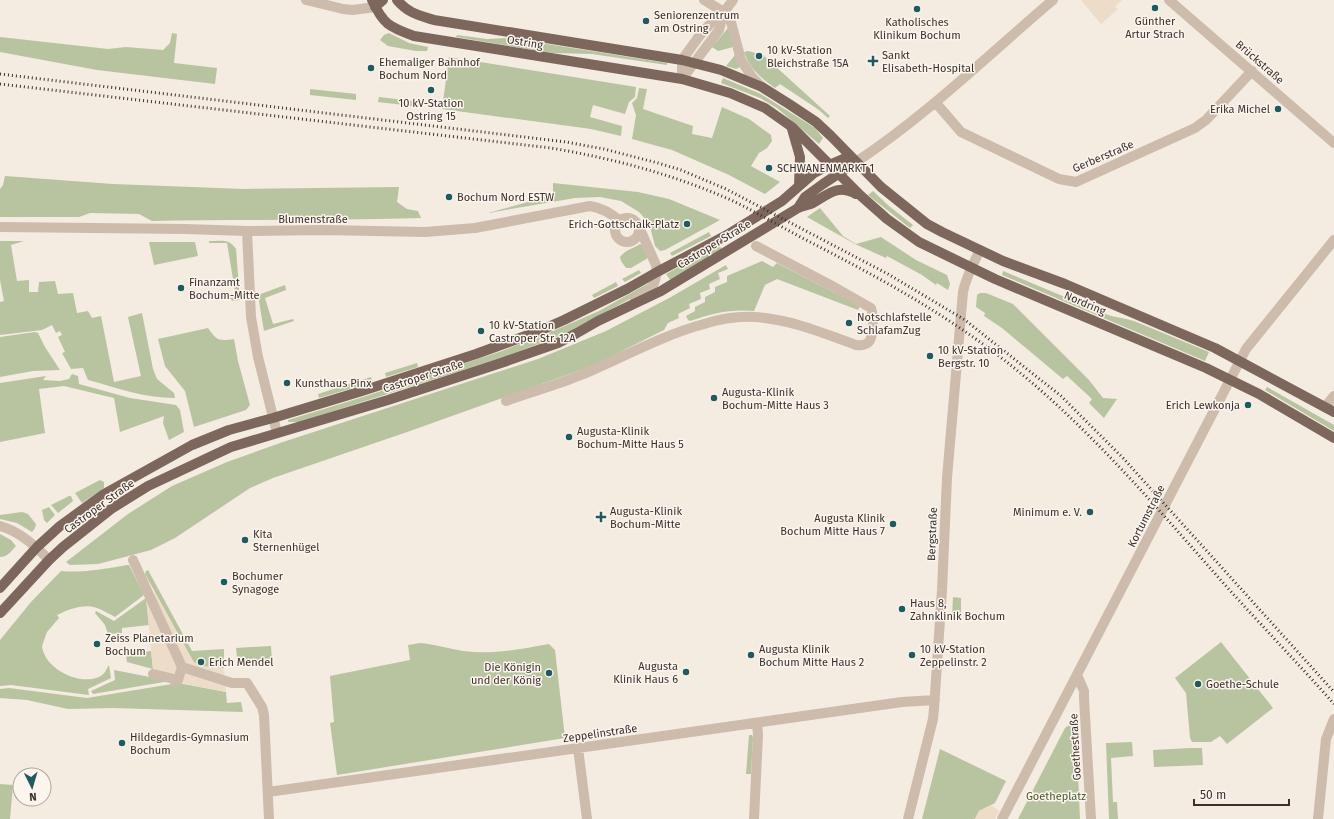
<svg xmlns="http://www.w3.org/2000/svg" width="1334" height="819" viewBox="0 0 1334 819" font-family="'Fira Sans',sans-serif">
	<rect width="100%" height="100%" fill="#f4ebe1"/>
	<!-- green -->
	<path fill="#b8c4a0" d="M728,28l5,19 -15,4 -6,-4z
		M172,33l5,1 -3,29 43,5 -2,16 -118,-14 -97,-18v-15l108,12 18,-2 37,3 7,-7z
		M389,33l20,10 19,4 -1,4h-11l-28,-5 -8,-6 4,-5z
		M457,35l30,4 22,-1 158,25v2l-75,-11 -40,-1 -96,-16z
		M748,51l15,4 67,61 -2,2 -9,-8 -39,-26 -5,4c-14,-10 -25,-19 -31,-36z
		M735,55l5,12 -4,2 -10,-3z
		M449,57l187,30 -1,10 -6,5 -4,12 -32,-9 -3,12 32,9 -1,10 -30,-7 -149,-20z
		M723,78l38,16 54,34 8,10 -4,6 -42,-36 -17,-10 -39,-15z
		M639,88l8,1 -4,20 50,17 -1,8 20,4 10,-31 27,12 22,16 1,6 -5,7 -8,5 -8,13 29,16 -15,12 -36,-19 -57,-25 -40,-11 4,-24 -4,-12 5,-5z
		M310,89l46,5v6l-46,-5z
		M379,97l43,5 -1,5 -43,-5z
		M5,176l108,8 131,5 155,-2 -2,15 10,7 11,2 3,7c-89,3 -179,1 -269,3l-13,-7 -49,-1 -11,4h-79v-28l3,-4z
		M553,183l85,9 31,7 51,21 -55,30 -5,1 -5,-5 -6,-23 -10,-11 -18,-11 -21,-4 -25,1 -87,15 65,-18z
		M873,191l16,15 24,19 -3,3 -42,-33z
		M820,208l23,28 13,8 25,-7 35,23 31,15 3,9 -2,6 -11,-7 -1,2 -14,-10 -35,-19 -1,2 -31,-14 -48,-27z
		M709,232l2,4 -39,20 -2,-3z
		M0,241h24l-13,4 6,36 12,-1v12h9l1,-10 16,-1 3,13 15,-1 4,20 11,-2 4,7 9,-2 13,66 27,-6 -13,-59 14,-4 11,56 4,10 17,14 1,5c-32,0 -57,-10 -87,-18l-5,-12 -12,1 -9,-16 3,-1 -7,-15 4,-2 -2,-4 -4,2 -4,-8 -10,5 -42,5v-33l4,-1 -4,-21z
		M209,241c12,0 20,-3 27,8l4,51 -7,1 -4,-3 7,-1 -9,-54h-18z
		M149,242h46l3,14 -44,9z
		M640,244l2,1 6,13 -17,10h-5l-5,-7 -1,-4c8,-9 11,-7 20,-13z
		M719,245l3,4 -51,32 -5,-7z
		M762,261l11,6 4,-4 83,43 -2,4 -81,-31 -12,6 -11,26c-24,-2 -40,2 -64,10l-2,-1 -2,-4 9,-5v-4l10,-5v-5l10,-5v-5l12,-5v-6z
		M726,265l2,4 -10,4 2,6 -11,5 1,5 -10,4 1,6 -12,5 1,4 -12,6 1,4 -11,5 -4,7 -72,36 -182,65 -137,47 -23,10 -75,50 -24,12 -53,14 -28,1 -4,-3 62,-48 44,-28 55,-24 56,-20 255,-83 68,-28 65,-34z
		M639,270l2,3 -16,9 -3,-3z
		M1003,271l105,44c9,3 17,3 26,6l75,31 -4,9 -203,-86z
		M616,282l2,4 -24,12 -2,-3z
		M649,283l-12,12 -70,38 -63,24 -205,65h-11v-2l75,-23 139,-46 58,-23 39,-17z
		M285,285l1,5 -21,8 8,26 20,-5 1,2 -30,10 -6,-36z
		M980,293h6l27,11 76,76 14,18 14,1 -13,19 -15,-15 3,-4 -25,-23 -4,3 -61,-51 -18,-12 1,-3 -9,-6 1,-12z
		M208,328c9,13 11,13 26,11l4,22 12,44 -4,5 -52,17 -9,-36 -20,-25 -7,-27z
		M35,332l3,1 7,14 15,23 -27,1 -33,6v-40z
		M417,363l1,4 -32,10 -1,-4z
		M72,374l6,2 1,8 51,14 46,7 4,5 4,22 -15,8 -6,-17 1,-7 -44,16 -6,-34 -50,-12 -25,3 6,44 -45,9v-59l46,-7 -3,4 17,1 9,-2z
		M371,377l2,5 -54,16 -1,-4z
		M1267,387l67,38v6l-69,-41z
		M100,480l4,2v6l-22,15 -7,-10z
		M69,496h2l2,5 -15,12 -7,-8z
		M49,507l6,8 -8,8 -3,-3 -2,-10z
		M22,512l6,2 8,10 -1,4 -3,4 -15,-9 -17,-4v-4z
		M0,534l11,6 5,6c-5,5 -8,11 -16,11z
		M127,565h2l15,30 -29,22c-6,-3 -12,-7 -18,-9 -13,-5 -28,1 -40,7l2,3 -12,14 -5,14c2,22 36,40 57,31 5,-2 7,-7 10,-12l2,13 -23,11 1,6 -78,-10 -11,1v-46l31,-38 30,-31c22,2 43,-2 66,-6z
		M148,570l44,81 32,-2v19l-25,-2 -6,-5 -48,-87 1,-3z
		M953,597l8,1v19h-9z
		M146,598l3,27 -27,3v5l-14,1 -3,-9 -10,-12 1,-2 18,10z
		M1221,642l52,66 -46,36 -7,-8 -9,6h-19l-2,-4 -4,-45 -11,-15z
		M420,643c15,1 29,6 43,8 29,4 58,-2 86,-7l6,6 10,88 -228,37 -7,-52 4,-1 -4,-46 80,-16 -2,-15z
		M271,646l1,17 -34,3 -2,-18z
		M151,651l2,18 -26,-7 -1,-7 -2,-1z
		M114,670l56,11 -77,13 -2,-3 24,-11z
		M178,683l48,9 1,11 14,-1 2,10 -130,-4 -45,1 -41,-9 -27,-2v-9l9,-1 78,10z
		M1069,725l7,2 4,92h-62l47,-91z
		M749,735h3l1,3 -2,36h-5z
		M1132,742l1,14 -22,2 2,44h4l1,17h-9l-3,-76z
		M1190,748h12l1,17 -49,2 -1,-17z
		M940,749l66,32 -11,22 -16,8 -4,8h-53z
		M0,784l13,1 -3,34h-10z"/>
	<!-- plaza -->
	<path fill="#ecdcc8" d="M1081,0h41l-7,7 3,2 -17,15z
		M155,593l38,68 6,5 25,2 2,24 -74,-15 1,-8 -7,-71z
		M991,805l8,6 -4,8h-20l4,-8z"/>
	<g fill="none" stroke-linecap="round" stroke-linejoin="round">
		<!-- minor -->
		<path stroke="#cdbbac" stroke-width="10" d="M306,0l37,9 10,1 22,-3
			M704,0l20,12 7,10 10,38 11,17 10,10
			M1169,0l165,143
			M682,79v-19l18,-25 11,-12 13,-11 9,-12
			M682,79l37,-49 5,-18
			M936,103l25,29 98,47 17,3 119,-54 11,-8 46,-49
			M856,162c71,-47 132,-107 197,-162
			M615 230a12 12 0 1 1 24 0a12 12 0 1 1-24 0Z
			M0,227l185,2 62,2 76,-1 102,2 50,-4 115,-22c12,2 21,7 30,15
			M247,231l4,86 7,40 19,76
			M635,300c16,-11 23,-14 21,-35l-17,-38
			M506,401c25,-9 51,-16 75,-26 41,-17 79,-39 123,-51 16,-5 33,-8 50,-7 36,2 69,16 102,28 16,2 16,-8 17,-21 0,-5 0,-10 -2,-16l-37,-21 -78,-41
			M1325,407l9,-11
			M0,526c19,5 36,20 49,34
			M133,560l49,107 -4,13 -3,2
			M182,667l50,16h15l15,24 2,8 5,104
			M153,674l25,6
			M1077,675l7,16v7l7,121
			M578,748l9,71
			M268,792l634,-90 33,-2
			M754,819l4,-84 -1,-12
			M908,819l25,-100 1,-10 8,-119 5,-112 16,-186c3,-15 10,-28 17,-42
			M1002,819l244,-470 88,-109
			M1318,819l8,-80 8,-20"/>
		<!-- major -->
		<path stroke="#7d675c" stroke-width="10" d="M372,0c11,24 17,27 42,36l268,43 48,14 35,15 27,19 69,69 26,23 32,23 76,37 211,89 53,26 75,44
			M397,0c11,13 21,15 37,20l248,40 39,10 24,10 17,7 27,17 27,18 15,14 50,51 46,37 15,8 61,29 62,23 150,64 119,64
			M375,7l8,-7
			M792,129l8,28 -1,29
			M798,208c5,-2 10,-3 15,-5 16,-9 24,-19 43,-9
			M0,588l37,-41 23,-21 44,-32 88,-49 37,-15 44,-12 89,-27 114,-37 63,-23 25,-11 63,-31 30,-17 70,-37 55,-34 32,-28 15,-8 21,-9
			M0,613l49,-53 14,-13 48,-38 37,-23 83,-39 157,-47 113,-37 57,-20 19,-10 21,-12 63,-30 137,-83 7,-11 18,-13 33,-22"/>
		<!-- rail -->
		<path stroke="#3b302b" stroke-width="3" stroke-dasharray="1 3" stroke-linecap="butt" d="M0,74l566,68 38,7 54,14 23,7 45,19 162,85 77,46 96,76 62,62 211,234
			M0,84l551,64c64,11 121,26 180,52 27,13 52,28 79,42 58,30 116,61 170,100 91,65 164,151 238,235 38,43 78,84 116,127"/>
	</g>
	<!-- markers -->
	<g fill="#1f5a5e" stroke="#fbf5ee" stroke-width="1.5">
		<circle cx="1155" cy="8" r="4"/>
		<circle cx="917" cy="9" r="4"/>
		<circle cx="646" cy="21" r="4"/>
		<circle cx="759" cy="56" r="4"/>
		<path d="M871 55h4v4h4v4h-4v4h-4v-4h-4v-4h4z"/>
		<circle cx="371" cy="68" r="4"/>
		<circle cx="431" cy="90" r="4"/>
		<circle cx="1278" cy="109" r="4"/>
		<circle cx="769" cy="168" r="4"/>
		<circle cx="449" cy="197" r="4"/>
		<circle cx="687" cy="224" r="4"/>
		<circle cx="181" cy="288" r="4"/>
		<circle cx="849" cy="323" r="4"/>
		<circle cx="481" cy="331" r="4"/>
		<circle cx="930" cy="356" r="4"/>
		<circle cx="287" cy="383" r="4"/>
		<circle cx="714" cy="398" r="4"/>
		<circle cx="1248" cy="405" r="4"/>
		<circle cx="569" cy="437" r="4"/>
		<circle cx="1090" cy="512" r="4"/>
		<path d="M599 511h4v4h4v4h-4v4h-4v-4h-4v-4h4z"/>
		<circle cx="893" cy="524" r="4"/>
		<circle cx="245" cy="540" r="4"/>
		<circle cx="224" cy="582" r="4"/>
		<circle cx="902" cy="609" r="4"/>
		<circle cx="97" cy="644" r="4"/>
		<circle cx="751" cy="655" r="4"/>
		<circle cx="912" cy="655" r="4"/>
		<circle cx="201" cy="662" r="4"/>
		<circle cx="686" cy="672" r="4"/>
		<circle cx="549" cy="673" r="4"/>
		<circle cx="1198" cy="684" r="4"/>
		<circle cx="122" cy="743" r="4"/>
	</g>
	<g text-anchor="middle" stroke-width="3" stroke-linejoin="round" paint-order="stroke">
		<!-- poi labels -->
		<g font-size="11" fill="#3b302b" stroke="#fbf5ee" text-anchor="start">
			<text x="654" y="19">Seniorenzentrum<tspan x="654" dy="13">am Ostring</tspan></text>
			<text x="1155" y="25" text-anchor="middle">Günther<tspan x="1155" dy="13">Artur Strach</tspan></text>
			<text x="917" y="26" text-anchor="middle">Katholisches<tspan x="917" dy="13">Klinikum Bochum</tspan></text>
			<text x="767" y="54">10 kV-Station<tspan x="767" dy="13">Bleichstraße 15A</tspan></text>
			<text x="882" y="59">Sankt<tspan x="882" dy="13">Elisabeth-Hospital</tspan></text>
			<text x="379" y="66">Ehemaliger Bahnhof<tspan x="379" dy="13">Bochum Nord</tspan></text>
			<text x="431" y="107" text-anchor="middle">10 kV-Station<tspan x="431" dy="13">Ostring 15</tspan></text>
			<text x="1270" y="113" text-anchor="end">Erika Michel</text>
			<text x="777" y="172">SCHWANENMARKT 1</text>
			<text x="457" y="201">Bochum Nord ESTW</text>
			<text x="679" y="228" text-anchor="end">Erich-Gottschalk-Platz</text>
			<text x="189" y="286">Finanzamt<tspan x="189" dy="13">Bochum-Mitte</tspan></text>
			<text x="857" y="321">Notschlafstelle<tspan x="857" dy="13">SchlafamZug</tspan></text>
			<text x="489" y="329">10 kV-Station<tspan x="489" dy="13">Castroper Str. 12A</tspan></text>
			<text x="938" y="354">10 kV-Station<tspan x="938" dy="13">Bergstr. 10</tspan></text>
			<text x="295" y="387">Kunsthaus Pinx</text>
			<text x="722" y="396">Augusta-Klinik<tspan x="722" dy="13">Bochum-Mitte Haus 3</tspan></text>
			<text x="1240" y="409" text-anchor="end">Erich Lewkonja</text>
			<text x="577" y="435">Augusta-Klinik<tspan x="577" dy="13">Bochum-Mitte Haus 5</tspan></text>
			<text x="610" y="515">Augusta-Klinik<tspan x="610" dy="13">Bochum-Mitte</tspan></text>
			<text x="1082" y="516" text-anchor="end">Minimum e. V.</text>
			<text x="885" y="522" text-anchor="end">Augusta Klinik<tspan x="885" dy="13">Bochum Mitte Haus 7</tspan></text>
			<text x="253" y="538">Kita<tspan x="253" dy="13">Sternenhügel</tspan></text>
			<text x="232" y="580">Bochumer<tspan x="232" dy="13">Synagoge</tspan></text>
			<text x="910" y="607">Haus 8,<tspan x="910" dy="13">Zahnklinik Bochum</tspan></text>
			<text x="105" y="642">Zeiss Planetarium<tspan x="105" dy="13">Bochum</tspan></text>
			<text x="759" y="653">Augusta Klinik<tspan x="759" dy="13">Bochum Mitte Haus 2</tspan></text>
			<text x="920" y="653">10 kV-Station<tspan x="920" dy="13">Zeppelinstr. 2</tspan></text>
			<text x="209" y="666">Erich Mendel</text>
			<text x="678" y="670" text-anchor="end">Augusta<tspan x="678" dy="13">Klinik Haus 6</tspan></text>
			<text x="541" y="671" text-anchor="end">Die Königin<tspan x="541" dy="13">und der König</tspan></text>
			<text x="1206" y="688">Goethe-Schule</text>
			<text x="130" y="741">Hildegardis-Gymnasium<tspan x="130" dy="13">Bochum</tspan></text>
		</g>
		<!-- street labels -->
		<g font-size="11" fill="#3b302b" stroke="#fbf5ee">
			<text transform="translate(525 42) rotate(9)" y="4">Ostring</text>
			<text transform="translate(1260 62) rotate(41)" y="4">Brückstraße</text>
			<text transform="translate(1103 156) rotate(-23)" y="4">Gerberstraße</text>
			<text x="313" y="223">Blumenstraße</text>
			<text transform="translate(714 244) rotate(-31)" y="4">Castroper Straße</text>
			<text transform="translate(1085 303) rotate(23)" y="4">Nordring</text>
			<text transform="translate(423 376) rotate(-18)" y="4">Castroper Straße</text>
			<text transform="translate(99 506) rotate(-36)" y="4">Castroper Straße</text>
			<text transform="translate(1146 516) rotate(-63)" y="4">Kortumstraße</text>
			<text transform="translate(932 534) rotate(-88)" y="4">Bergstraße</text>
			<text transform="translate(600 733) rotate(-8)" y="4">Zeppelinstraße</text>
			<text transform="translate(1075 747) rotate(-93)" y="4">Goethestraße</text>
		</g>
		<!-- park labels -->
		<g font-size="11" fill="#4a5a2e" stroke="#fbf5ee">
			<text x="1056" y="800">Goetheplatz</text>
		</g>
	</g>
	<!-- north arrow -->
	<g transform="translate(32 787) rotate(175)"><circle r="19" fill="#fbf5ee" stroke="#aea6a0"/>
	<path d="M0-3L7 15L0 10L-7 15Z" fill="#1f5a5e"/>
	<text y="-6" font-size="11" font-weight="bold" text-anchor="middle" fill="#3b302b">N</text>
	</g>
	<!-- scale -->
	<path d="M1194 799v6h95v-6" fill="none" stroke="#3b302b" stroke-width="2"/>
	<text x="1200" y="799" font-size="12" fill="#3b302b" stroke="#fbf5ee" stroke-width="3" paint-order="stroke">50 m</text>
</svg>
